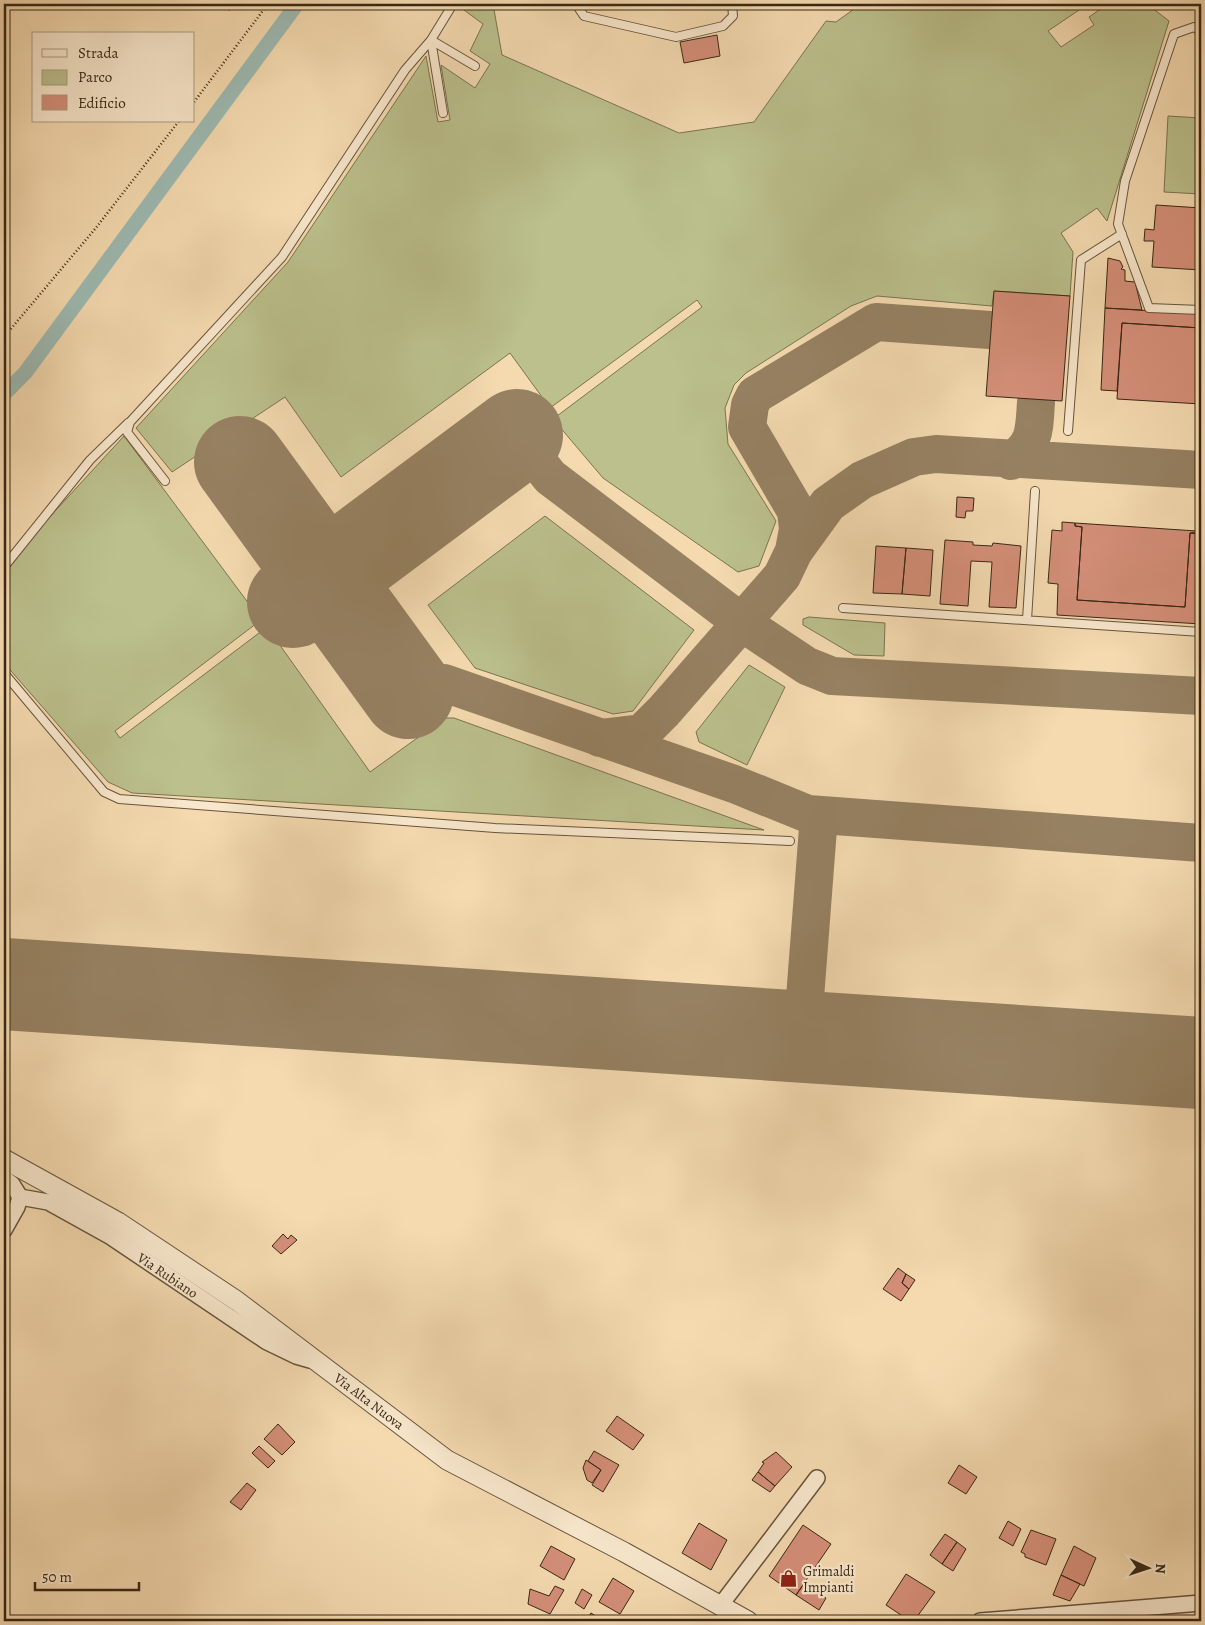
<svg xmlns="http://www.w3.org/2000/svg" width="1205" height="1625" viewBox="0 0 1205 1625" font-family="Alegreya,serif">
	<rect width="100%" height="100%" fill="#f5dab0"/>
	<filter id="stains"><feTurbulence type="fractalNoise" baseFrequency=".004" numOctaves="4"/><feColorMatrix values="0 0 0 0 .2 0 0 0 0 .09 0 0 0 0 .02 0 0 0 .5 -.17"/></filter>
	<radialGradient id="worn" r=".72"><stop offset=".6" stop-color="#630" stop-opacity="0"/><stop offset="1" stop-color="#630" stop-opacity=".3"/></radialGradient>
	<!-- green -->
	<path fill="#bbc08c" stroke="#7a7450" d="M469,4h24l9,51 177,78 75,-11 72,-101 10,1 25,-18h227l-40,27 13,16 33,-22 -5,-8 19,-13h39l22,17 -62,200 -10,-13 -36,25 12,19 -3,44 -76,-5 -2,15 -115,-10 -26,10 -105,67 -12,12 -9,23 3,36 48,77 -17,45 -21,6 -135,-94 -50,-59 149,-112 -5,-7 -147,108 -40,-55 -169,124 -56,-80 -113,75 -36,-44 152,-166 138,-206 12,66 12,-2 -9,-55 34,23 15,-24 -20,-13 13,-27 -19,-14z
		M1168,116l33,2v76l-37,-2z
		M124,436l137,184 -146,111 5,7 147,-111 103,145 75,-54h9l310,112 -632,-37 -24,-11 -104,-119v-90l41,-51z
		M545,516l149,114 -61,81 -20,3 -138,-46 -47,-63z
		M809,617l76,6 -1,33 -30,-1 -51,-30v-6z
		M749,665l36,22 -38,78 -48,-23 -3,-10z"/>
	<g fill="none" stroke-linecap="round" stroke-linejoin="round">
		<!-- canal -->
		<path stroke="#9dbab2" stroke-width="15" d="M4,394l21,-21 272,-369"/>
		<!-- taxiway -->
		<path stroke="#968162" stroke-width="38" d="M517,435l33,42 191,145 66,44 25,10 369,20
			M1011,461c25,-17 23,-31 25,-59
			M794,551l4,-22 -2,-18 -49,-84 3,-22 5,-10 121,-73 114,8
			M408,693l36,-10 290,101 74,30 393,29
			M600,738l42,-5 22,-22 118,-135 12,-25 34,-47 34,-24 52,-23 22,-3 265,16
			M802,1037l17,-222"/>
		<!-- runway -->
		<path stroke="#968162" stroke-width="92" d="M240,462l168,231
			M293,602l224,-167
			M4,984l1197,79"/>
	</g>
	<!-- building -->
	<path fill="#d58f79" stroke="#382815" d="M548,4h15v1l-14,3z
		M717,35l3,21 -36,7 -4,-21z
		M1156,205l45,3v62l-49,-3 2,-26h-10l1,-12 9,1z
		M1108,258l12,3 3,6 -2,2 4,1v11l10,1 7,28 -37,-2z
		M994,291l76,5 -8,105 -76,-5z
		M1105,308l96,6v14l-79,-5 -5,68 -16,-1z
		M1122,323l79,5v76l-84,-5z
		M957,497l17,1 -1,13h-7l-1,7 -9,-1z
		M1062,522l13,1v3l7,1 -5,73 108,7 5,-74 11,-2v93l-144,-9 1,-31 -10,-1 4,-53 10,1z
		M1075,523l122,8v3l-7,-1 -5,74 -108,-7 5,-73 -7,-1z
		M945,540l28,2v3l19,1 1,-3 28,3 -5,62 -27,-1 3,-45 -21,-1 -3,45 -28,-2z
		M876,546l30,2 -4,46 -29,-1z
		M906,548l27,2 -3,46 -28,-2z
		M283,1234l5,5 3,-4 6,5 -16,14 -9,-8z
		M898,1268l8,6 -4,9 7,6 -8,12 -18,-12z
		M906,1274l9,6 -6,9 -7,-6z
		M617,1416l27,19 -11,15 -27,-19z
		M278,1424l17,18 -13,13 -18,-16z
		M259,1446l16,15 -7,7 -16,-15z
		M594,1451l25,14 -16,27 -11,-7 9,-15 -13,-9z
		M776,1452l16,15 -17,19 -17,-14 6,-9 -2,-1z
		M586,1460l15,10 -9,13 -5,-3 -4,-12z
		M959,1465l18,12 -11,17 -18,-11z
		M758,1472l17,14 -5,6 -18,-12z
		M247,1483l9,7 -15,20 -11,-8z
		M1008,1521l13,8 -8,17 -14,-8z
		M699,1523l28,17 -16,30 -29,-17z
		M803,1525l28,19 -35,51 -27,-19z
		M1031,1530l25,9 -10,26 -21,-8v-3l-4,-2z
		M945,1534l12,8 -15,22 -12,-9z
		M957,1542l9,7 -13,22 -11,-7z
		M551,1546l24,13 -11,21 -24,-14z
		M1074,1546l22,12 -12,28 -23,-11z
		M906,1574l29,18 -21,29h-4l-24,-16z
		M1061,1575l19,9 -10,17 -17,-6z
		M613,1578l21,13 -14,23 -21,-12z
		M804,1584l22,14 -7,12 -23,-15z
		M555,1586l9,4 -14,24 -22,-10 2,-15 19,7z
		M582,1589l10,6 -8,14 -9,-6z
		M591,1613l13,8h-18z
		M535,1615l12,6h-18l1,-2 3,1z"/>
	<g fill="none" stroke-linecap="round" stroke-linejoin="round">
		<defs>
			<path id="service" d="M576,4l8,12 92,21 47,-11 10,-10 -1,-12
				M1201,32l-7,-5 -20,7 -49,147 -7,43 31,84 52,2
				M443,113l-12,-73 22,-36
				M1068,431l13,-171 41,-26
				M165,481l-38,-49 3,-10 152,-165 123,-187 26,-30 44,26
				M4,567l86,-107 38,-37
				M843,608l358,24
				M1027,620l8,-129
				M4,673l100,119 15,7 376,29 295,13"/>
			<g id="minor">
				<path d="M4,1178l8,6 8,13 -3,10 -13,23"/>
				<path id="s1" d="M20,1197l28,5 63,35 156,105 29,14 14,4"/>
				<path d="M720,1606l97,-128"/>
				<path d="M980,1621l221,-18"/>
			</g>
			<g id="tertiary">
				<path id="s2" d="M4,1159l114,63 119,79 210,159 177,92 124,69"/>
			</g>
		</defs>
		<!-- service casing -->
		<use href="#service" stroke="#67543c" stroke-width="10"/>
		<!-- minor casing -->
		<use href="#minor" stroke="#67543c" stroke-width="18"/>
		<!-- tertiary casing -->
		<use href="#tertiary" stroke="#67543c" stroke-width="21"/>
		<!-- path -->
		<path stroke="#382815" stroke-width="2.5" stroke-dasharray="1 2.5" stroke-linecap="butt" d="M228,10l5,-6
			M194,102l74,-98
			M4,337l91,-108 84,-108"/>
		<!-- service -->
		<use href="#service" stroke="#f8e7cc" stroke-width="8"/>
		<!-- minor -->
		<use href="#minor" stroke="#f8e7cc" stroke-width="15"/>
		<!-- tertiary -->
		<use href="#tertiary" stroke="#f8e7cc" stroke-width="19"/>
	</g>
	<!-- icons -->
	<defs>
		<symbol id="shop-bare" viewBox="-9 -9 18 18"><path d="M-5-2.5h2.3a2.7 3.5 0 0 1 5.4 0H5L5.5 6h-11ZM-1.5-2.5h3a1.5 2.3 0 0 0-3 0Z" fill="#8f2418" stroke="#f8e7cc" stroke-width="2.5" paint-order="stroke"/></symbol>
	</defs>
	<g fill-rule="evenodd">
		<use href="#shop-bare" x="776" y="1566" width="25" height="25"/>
	</g>
	<g text-anchor="middle" stroke-width="4.5" stroke-linejoin="round" paint-order="stroke">
		<!-- street labels -->
		<g font-size="14" fill="#382815" stroke="#f8e7cc">
			<text dy="5" stroke="none"><textPath href="#s1" startOffset="169">Via Rubiano</textPath></text>
			<text dy="5" stroke="none"><textPath href="#s2" startOffset="439">Via Alta Nuova</textPath></text>
		</g>
		<!-- poi labels -->
		<g font-size="14" fill="#382815" stroke="#f8e7cc" text-anchor="start">
			<text x="803" y="1576">Grimaldi<tspan x="803" dy="16">Impianti</tspan></text>
		</g>
	</g>
	<!-- margin -->
	<rect width="1205" height="1625" fill="none" stroke="#f5dab0" stroke-width="20"/>
	<rect x="5" y="5" width="1195" height="1615" fill="none" stroke="#382815" stroke-width="2.5"/>
	<rect x="10" y="10" width="1185" height="1605" fill="none" stroke="#382815"/>
	<!-- legend -->
	<rect x="32" y="32" width="162" height="90" fill="#f8e7cc" stroke="#ab9b83"/>
	<rect x="42" y="49" width="25" height="8" fill="#f8e7cc" stroke="#ab9b83"/>
	<text x="78" y="58" font-size="15" fill="#382815">Strada</text>
	<rect x="42" y="70" width="25" height="15" fill="#bbc08c" stroke="#ab9b83"/>
	<text x="78" y="82" font-size="15" fill="#382815">Parco</text>
	<rect x="42" y="95" width="25" height="15" fill="#d58f79" stroke="#ab9b83"/>
	<text x="78" y="108" font-size="15" fill="#382815">Edificio</text>
	<!-- north arrow -->
	<g transform="translate(1148 1568) rotate(93)" stroke="#f8e7cc" stroke-width="4" paint-order="stroke">
	<path d="M0-4L9 19L0 12L-9 19Z" fill="#382815"/>
	<text y="-8" font-size="14" font-weight="bold" text-anchor="middle" fill="#382815">N</text>
	</g>
	<!-- scale -->
	<path d="M35 1582v8h104v-8" fill="none" stroke="#382815" stroke-width="2.5"/>
	<text x="42" y="1582" font-size="15" fill="#382815" stroke="#f8e7cc" stroke-width="4" paint-order="stroke">50 m</text>
	<rect width="100%" height="100%" filter="url(#stains)"/>
	<rect width="100%" height="100%" fill="url(#worn)"/>
</svg>
